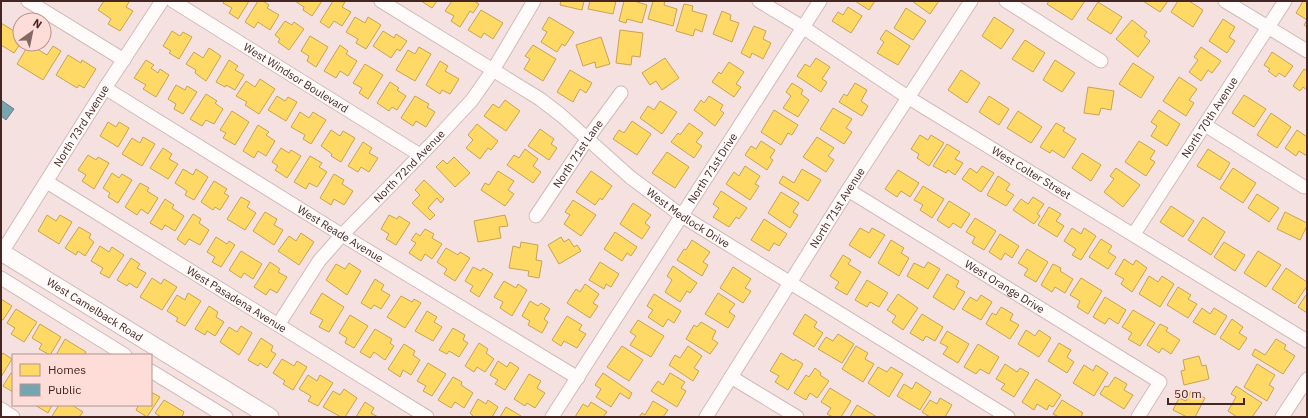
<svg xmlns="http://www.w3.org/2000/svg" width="1308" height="418" viewBox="0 0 1308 418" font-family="'IBM Plex Sans',sans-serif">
	<rect width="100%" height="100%" fill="#f5e2e0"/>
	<!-- homes -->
	<path fill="#ffd966" stroke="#c8a352" d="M104,1h23l2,1 -3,5 7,4 -13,20 -12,-7 3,-5 -13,-9z
		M224,1h25l-11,18 -9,-6 3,-5 -9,-5z
		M258,1h5l6,4 -2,3 12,7 -9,15 -12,-8 -4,6 -9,-6z
		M295,1h27l-10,15 -9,-6 1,-3z
		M333,1l12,1 -3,5 9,5 -9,14 -8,-5 -5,7 -9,-6z
		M421,1h16l-5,7z
		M452,1h22l5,3 -6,9 -3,-2 -10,16 -9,-6 3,-5 -9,-5z
		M561,1h23l-2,9 -22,-5z
		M590,1h26l-3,13 -25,-5z
		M624,1h13v1l10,3 -5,18 -15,-4 -1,4 -7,-2z
		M653,1h12l-1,4 13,4 -4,17 -25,-7z
		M855,1h20l-6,9z
		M912,1h27l-9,13z
		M1049,1h36l-13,19 -25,-16z
		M1143,1h25l-8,11z
		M1178,1h11l14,9 -10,17 -22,-15z
		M1303,1h4v26l-3,-2 3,-5 -11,-7z
		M1098,2l24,15 -11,17 -24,-15z
		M684,4l9,2 -1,5 15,4 -5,17 -7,-3 -2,7 -17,-5z
		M848,7l14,9 -11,17 -19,-12 6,-9 5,3z
		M906,8l20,13 -13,19 -19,-12z
		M481,10l22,13 -10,16 -9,-6 -3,5 -13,-8z
		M722,11l9,4 -1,5 9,3 -7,19 -19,-8z
		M355,17l10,6 3,-6 13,8 -15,24 -10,-6 2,-4 -12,-7z
		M549,17l25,15 -9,14 -3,-2 -5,8 -16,-10 6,-10 -5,-3z
		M994,17l20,13 -13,19 -19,-13z
		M1223,19l12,8 -6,10 6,4 -8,12 -18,-12z
		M1132,20l15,12 -3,4 6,5 -12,16 -22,-18z
		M285,21l7,4 2,-3 10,7 -15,21 -11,-8 2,-3 -5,-4z
		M1,23l13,8 5,-6h1v19l-6,9 -13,-8z
		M754,26l12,5 -3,8 8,4 -8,16 -11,-6 -2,5 -9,-5z
		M620,30l23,3 -3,24 -8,-1 -1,9 -15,-2z
		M886,30l24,16 -12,19 -21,-12 7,-11 -4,-3z
		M172,31l8,5 3,-4 9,5 -13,22 -10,-6 2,-2 -8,-5z
		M383,31l11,7 2,-4 11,7 -7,10 -3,-2 -6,9 -18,-12z
		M310,36l18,11 -12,20 -9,-6 2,-5 -8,-5z
		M601,37l9,27 -14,4 -1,-6 -12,4 -7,-21z
		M1025,40l20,13 -12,19 -21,-13z
		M29,44l18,11 6,-9 8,5 -18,29 -26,-16z
		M340,45l8,6 -2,3 11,7 -9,15 -8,-5 -4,7 -12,-7z
		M533,45l23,14 -13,22 -19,-12 6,-10 -5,-3z
		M419,47l12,7 -16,27 -19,-11 12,-20 7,4z
		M1201,47l20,14 -9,12 -4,-3 -7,11 -12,-9 9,-12 -4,-3z
		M209,48l12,8 -15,25 -11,-8 1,-3 -10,-6 8,-12 9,6z
		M1272,52l21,14 -8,11 -6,-4 -3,4 -8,-6 2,-2 -6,-4z
		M68,55l13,8 1,-3 14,9 -12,19 -5,-3 -2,3 -21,-13z
		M665,58l14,20 -17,12 -6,-9 -6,4 -8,-12z
		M816,58l14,9 -8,12 5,3 -6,10 -24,-16 8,-12 5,3z
		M146,60l8,5 -3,3 7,5 2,-4 9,6 -13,22 -13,-8 3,-4 -12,-7z
		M229,60l9,6 -3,4 9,5 -9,15 -9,-5 -1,2 -9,-5z
		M1055,60l20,13 -13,19 -19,-12z
		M440,61l8,5 -3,5 14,8 -9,15 -8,-4 -2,4 -14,-9z
		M729,62l15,10 -8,12 5,3 -7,10 -22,-15 7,-10 2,2z
		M1133,63l21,14 -13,21 -22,-14z
		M365,64l18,11 -15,24 -9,-6 3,-5 -9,-5z
		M1304,69l3,2v19l-4,-3 -3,4 -7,-5z
		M570,70l22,13 -6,10 -6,-4 -7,13 -16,-10z
		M961,70l19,13 -13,20 -19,-13z
		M1179,77l18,12 -8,11 5,3 -8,13 -23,-15z
		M260,79l15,10 -16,25 -14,-9 2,-3 -11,-6 10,-15 9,6z
		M390,82l9,6 -2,2 9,6 -9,14 -5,-3 -3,4 -12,-8z
		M792,83l11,7 -2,4 8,6 -11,17 -15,-9 8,-12 -5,-4z
		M855,83l12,7 -6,11 7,5 -6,10 -23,-14 5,-8 3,2z
		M176,85l9,5 2,-4 10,6 -14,22 -9,-5 2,-5 -8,-5z
		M1088,87l26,4 -3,19 -10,-2 -2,7 -15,-2z
		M206,94l11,7 -2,2 8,6 -9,15 -8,-4 -4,6 -12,-7z
		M1244,95l22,14 -12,18 -22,-14z
		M277,96l8,5 3,-4 9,5 -11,19 -18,-11z
		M415,96l14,8 -2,3 8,5 -9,15 -10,-6 -3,5 -12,-8z
		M709,96l14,9 -3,5 4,3 -9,13 -21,-16 7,-10 3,3z
		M989,96l20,13 -10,16 -20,-13z
		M505,100l15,11 -14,20 -22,-15 9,-12 6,4z
		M660,101l17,11 -15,22 -22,-16 8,-12 6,4z
		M833,108l19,11 -6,9 6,4 -8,12 -24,-15z
		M774,110l24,15 -6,10 -4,-2 -7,12 -20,-13z
		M1159,110l21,14 -13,22 -16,-10 6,-10 -6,-4z
		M232,111l17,11 -14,23 -12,-7 3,-5 -6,-3z
		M1018,111l24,16 -11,16 -24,-15z
		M300,112l9,6 4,-6 13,8 -15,24 -8,-5 2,-4 -14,-8z
		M1271,113l20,14 -14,21 -20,-13z
		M632,121l19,13 -14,21 -24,-16 6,-9 5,3z
		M108,122l8,5 3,-5 10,6 -11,19 -18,-11z
		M689,123l14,10 -7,9 6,4 -8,12 -23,-16 7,-9 2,2z
		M1056,123l9,5 -2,3 13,8 -12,19 -12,-8 -2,3 -10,-6z
		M477,124l21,17 -7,9 -3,-2 -8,11 -14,-11 7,-8 -5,-5z
		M258,125l11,7 -3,3 9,6 -9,15 -8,-5 -4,7 -11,-7z
		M540,129l14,10 -3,5 6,4 -8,12 -21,-14z
		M331,130l9,6 3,-5 12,7 -14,24 -10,-6 1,-2 -11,-8z
		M1297,130l10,7v19l-8,-5 -3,5 -11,-8z
		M920,135l8,5 3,-5 13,8 -15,23 -12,-8 2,-4 -8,-5z
		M143,137l12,7 -13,22 -20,-12 10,-16 8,5z
		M817,137l17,11 -6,8 6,4 -8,12 -23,-15z
		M761,141l14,9 -5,8 3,2 -6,10 -22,-15 6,-9 5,3z
		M1139,141l16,10 -5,8 5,3 -9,14 -21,-14z
		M363,142l9,6 -3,5 9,5 -9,14 -8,-5 -3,5 -10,-6z
		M947,144l13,8 -5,7 8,4 -8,12 -7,-5 -2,3 -13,-7z
		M163,148l9,6 -3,5 9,5 -10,15 -18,-11z
		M281,148l8,5 2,-3 10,6 -14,22 -12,-8 3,-4 -6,-4z
		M525,149l13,10 -5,7 8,6 -8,11 -26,-18 7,-10 5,3z
		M1208,149l22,14 -10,17 -23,-14z
		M667,152l22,15 -14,21 -23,-15z
		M1082,153l19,12 -10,16 -19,-13z
		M88,155l8,5 2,-3 11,6 -15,26 -12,-8 4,-6 -8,-5z
		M310,156l12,7 -3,4 8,5 -10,15 -8,-4 -3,6 -12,-7z
		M454,157l16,16 -15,14 -19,-20 7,-7 4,4z
		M745,166l15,10 -5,8 4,2 -9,14 -24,-16 8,-12 5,4z
		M982,166l12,7 -13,19 -19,-13 8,-11 7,5z
		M1116,168l24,17 -17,22 -19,-15 10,-13 -4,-3z
		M1233,168l23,15 -13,20 -23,-15z
		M183,169l10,6 3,-6 12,8 -14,23 -9,-5 2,-4 -12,-8z
		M802,169l19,11 -13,21 -29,-18 4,-7 11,7z
		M898,170l21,13 -9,14 -9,-6 -4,6 -12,-8z
		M498,171l16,10 -6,9 6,4 -9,12 -24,-16 4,-7 4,2z
		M591,171l21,15 -10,14 -2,-2 -5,7 -19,-13z
		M112,173l7,5 3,-4 10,6 -14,23 -10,-6 2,-4 -7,-5z
		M334,174l10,6 -2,4 11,7 -9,14 -10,-6 -3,6 -11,-7z
		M998,176l12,8 -4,6 8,5 -8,11 -19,-11z
		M424,180l20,19 -3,4 -4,-5 -9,10 7,7 -5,5 -18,-17 8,-8 -5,-5z
		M214,181l13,8 -3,4 5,3 -9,14 -5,-3 -2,3 -12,-8z
		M140,183l9,5 -2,3 11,7 -10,16 -7,-5 -4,6 -12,-8z
		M923,186l21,13 -12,19 -12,-8 3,-5 -9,-5z
		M721,191l26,17 -8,11 -3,-2 -7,10 -16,-10 6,-9 -6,-4z
		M781,192l18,11 -6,9 5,3 -8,13 -22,-15z
		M1257,194l22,14 -10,14 -21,-14z
		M241,197l9,5 -3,5 9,6 -11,17 -18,-11z
		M1033,197l11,7 -7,10 3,2 -6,8 -21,-14 8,-11 7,5z
		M165,199l9,6 -2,3 12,8 -9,15 -10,-6 -3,5 -12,-7z
		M573,200l23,15 -15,21 -17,-12 6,-9 -5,-3z
		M949,201l21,13 -9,14 -8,-5 -4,5 -12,-8z
		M633,203l18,12 -6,8 5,4 -8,12 -22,-15z
		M1171,206l23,15 -11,16 -23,-15z
		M1049,207l12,7 -5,7 8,5 -7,11 -19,-12z
		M265,212l12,7 -3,6 9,5 -9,15 -21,-14z
		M1285,212l22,11v3l-7,14 -23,-11z
		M193,214l8,5 -2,4 10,7 -9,15 -11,-6 -4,6 -8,-6z
		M47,215l9,6 4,-6 12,7 -13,22 -21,-13z
		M389,215l8,4 2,-3 11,7 -14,22 -10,-6 3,-5 -8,-5z
		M505,215l3,11 -9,1 2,11 -23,4 -4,-21z
		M1203,217l22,15 -14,23 -23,-15z
		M975,218l21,13 -12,19 -12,-7 3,-6 -9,-5z
		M764,219l23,15 -8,12 -5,-3 -5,8 -18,-11z
		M79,227l12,7 -2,4 5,4 -9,14 -7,-5 -2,4 -11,-7z
		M860,228l9,5 3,-5 13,7 -15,23 -21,-13z
		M1072,228l9,6 3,-6 12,8 -15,24 -9,-5 4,-6 -12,-8z
		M425,229l9,5 -2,4 10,6 -10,15 -7,-5 -4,7 -12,-8 7,-10 -5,-3 5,-7 4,3z
		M615,232l22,15 -6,9 -4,-3 -5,8 -18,-12z
		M301,233l13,9 -15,23 -21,-14 11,-15 7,5z
		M1000,234l19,12 -7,12 -7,-5 -4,7 -12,-8z
		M216,237l11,7 2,-3 6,4 -14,22 -9,-5 3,-5 -8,-5z
		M561,237l3,5 5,-3 5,8 3,-2 4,6 -22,13 -11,-19z
		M1101,239l11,7 -4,6 8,5 -8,12 -19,-12z
		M692,240l18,12 -7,10 5,3 -6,11 -25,-16 7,-11 2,1z
		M891,240l13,8 -3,5 8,5 -10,18 -21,-13z
		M521,242l17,3 -2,15 6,1 -3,17 -11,-2 1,-5 -20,-3 4,-22 7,2z
		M1224,242l21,13 -10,16 -21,-14z
		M100,246l9,6 3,-5 12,8 -15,23 -9,-5 3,-5 -12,-7z
		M446,248l12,7 2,-3 10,6 -15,23 -11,-7 3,-5 -10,-7z
		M1027,249l21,13 -12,20 -12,-7 4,-6 -10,-6z
		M241,251l21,13 -9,15 -9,-6 -3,5 -12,-8z
		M1258,251l23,14 -15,22 -22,-14z
		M843,255l8,5 -3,4 13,8 -14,23 -12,-7 4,-6 -9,-6z
		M131,258l9,6 -3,4 9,5 -9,15 -8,-5 -2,3 -10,-6z
		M1124,259l9,6 3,-5 11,8 -15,24 -11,-8 3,-5 -9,-5z
		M270,262l10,7 -2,3 9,5 -10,16 -7,-4 -4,6 -12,-8z
		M600,262l19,12 -8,13 -5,-3 -2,5 -15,-9z
		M928,262l12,7 -12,20 -21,-13 7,-13 10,5z
		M349,263l12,8 -14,24 -21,-15 10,-16 9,5z
		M1053,264l8,4 -1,3 13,8 -8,14 -10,-6 -3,5 -11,-7z
		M673,266l24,17 -7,10 -3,-2 -7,11 -15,-10 7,-12 -5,-4z
		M473,267l8,4 2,-3 10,6 -14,23 -9,-6 3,-5 -8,-5z
		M733,267l18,12 -6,9 6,3 -8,12 -23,-15z
		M1286,268l21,14v4l-12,18 -23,-15z
		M947,274l12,7 -3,6 9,5 -11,18 -21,-13z
		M1149,276l9,6 4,-6 12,8 -14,23 -21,-13z
		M152,278l9,6 3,-5 13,8 -15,23 -22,-13z
		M1081,278l21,13 -14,23 -11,-7 3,-6 -10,-6z
		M375,279l9,6 -3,5 9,5 -9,14 -7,-4 -3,4 -10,-6z
		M867,280l21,13 -9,14 -9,-5 -3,5 -12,-7z
		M504,281l12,7 2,-4 9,6 -15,26 -12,-8 3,-6 -9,-5z
		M585,284l14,10 -6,9 5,3 -8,12 -23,-15 9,-14 4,3z
		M1178,287l13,8 -3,4 9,5 -9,14 -21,-13z
		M188,293l13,8 -16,25 -9,-5 2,-3 -11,-7 10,-16 8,5z
		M322,293l22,14 -15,25 -10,-5 4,-7 -13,-7z
		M718,293l17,11 -6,8 6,4 -7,12 -23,-14z
		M654,294l27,17 -7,12 -6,-4 -5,8 -15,-10 5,-7 -6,-4z
		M898,294l20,14 -15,22 -11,-8 4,-6 -9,-6z
		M981,295l11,7 -11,18 -19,-11 8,-12 7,4z
		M1306,295l1,1v17l-9,-6z
		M401,296l11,6 2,-3 7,4 -16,25 -18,-11z
		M1105,297l21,13 -8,14 -9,-6 -4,6 -12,-7z
		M1,299l11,7 -9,14 -2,-1z
		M530,301l8,5 3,-3 9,6 -6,10 4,3 -6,11 -14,-8 2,-4 -8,-5z
		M209,306l9,6 -2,5 8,5 -9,14 -8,-5 -2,4 -10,-6z
		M1001,307l12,7 -3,6 9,5 -9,14 -24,-15 6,-11 4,2z
		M1202,308l8,6 4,-6 13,8 -12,19 -22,-13z
		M16,309l21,13 -13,20 -13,-8 4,-6 -8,-5z
		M1133,310l22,13 -15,23 -12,-7 4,-6 -10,-6z
		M427,311l10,6 -3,5 8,5 -9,14 -18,-10z
		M805,314l12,8 -3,5 9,6 -9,14 -21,-13z
		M922,314l21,13 -8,14 -9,-5 -3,5 -13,-8z
		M350,315l18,11 -14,22 -9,-5 2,-5 -8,-5z
		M567,316l15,9 -3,5 7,4 -9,14 -13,-7 -3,5 -9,-6z
		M1232,319l11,8 -4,6 8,5 -8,12 -19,-12z
		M638,320l26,16 -13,21 -21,-12 6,-9 -6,-4z
		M701,322l15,9 -4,8 6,4 -8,11 -24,-15 8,-14 3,2z
		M40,324l21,13 -11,18 -11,-6 3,-5 -10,-6z
		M1160,324l8,4 -2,3 14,9 -9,14 -9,-6 -3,5 -12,-8z
		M241,326l11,7 -13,22 -19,-13 9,-15 8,5z
		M453,328l12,7 -2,5 5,3 -9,14 -10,-6 -2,3 -8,-4z
		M375,329l17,10 -2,4 4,3 -9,14 -11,-8 -4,6 -10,-6z
		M1026,330l9,6 4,-6 12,8 -12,19 -21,-13z
		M947,331l22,13 -11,19 -15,-9 5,-7 -8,-4z
		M838,334l16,10 -12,19 -24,-14 8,-12 7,4z
		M261,338l12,8 -2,5 5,3 -9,14 -7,-5 -2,3 -10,-6z
		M65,339l21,13 -2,3h-28z
		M1276,339l10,6 -2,4 11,7 -12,18 -31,-19 3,-6 10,6z
		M479,343l9,6 -2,4 8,6 -9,13 -8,-5 -3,5 -9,-6z
		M1059,343l12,7 -4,7 7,5 -7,11 -19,-12z
		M404,344l11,7 -2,4 7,5 -9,15 -8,-5 -3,7 -12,-8z
		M978,344l21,13 -10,17 -9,-5 -4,5 -12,-7z
		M622,346l21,14 -14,21 -22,-14z
		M688,346l14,10 -8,12 5,3 -6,10 -24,-16 6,-10 5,3z
		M856,346l12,7 -3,6 9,5 -11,18 -21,-13z
		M3,353l9,6 -11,18v-21z
		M781,353l13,8 1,-2 8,5 -15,26 -13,-8 4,-6 -9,-5z
		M1199,356l3,10 4,-1 3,14 -25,6 -3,-14 4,-1 -2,-10z
		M282,359l12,7 3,-5 10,6 -14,23 -10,-6 2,-3 -12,-8z
		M498,361l9,6 3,-5 9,6 -14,22 -10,-6 3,-4 -8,-5z
		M428,363l18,11 -14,22 -9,-5 3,-5 -9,-5z
		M1005,364l12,8 3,-4 9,5 -15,24 -13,-8 4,-5 -9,-5z
		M1257,364l18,11 -6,10 5,3 -7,13 -23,-14z
		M1084,365l9,6 3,-6 12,8 -14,23 -21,-13z
		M878,367l9,5 4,-5 12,7 -14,23 -21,-14z
		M815,368l6,5 -1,2 9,6 -12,17 -7,-5 -4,7 -12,-7 12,-18 3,2z
		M11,373l2,2v17l-10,-6z
		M603,373l29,20 -3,6 -9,-6 -9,14 -15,-10 5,-8 -6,-4z
		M670,373l15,9 -4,6 5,3 -9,16 -26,-16 7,-10 5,4z
		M529,374l12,7 -4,7 8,5 -10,15 -8,-5 -2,3 -11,-7z
		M308,375l9,6 3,-6 13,8 -15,23 -10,-5 3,-5 -12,-7z
		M453,377l9,5 -1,3 12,8 -9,15 -9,-6 -4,6 -13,-8z
		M1115,377l12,7 -3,6 9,5 -9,14 -24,-15 5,-8 3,1z
		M1036,379l25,16 -8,12 -4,-2 -2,5 -10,-6 -3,6 -12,-8z
		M916,382l15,10 -11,18 -23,-14 7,-12 8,5z
		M1236,386l26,17 -10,14h-15l-9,-6 8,-14 -5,-3z
		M830,388l21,13 -10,16h-8l-6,-3 4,-6 -10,-6z
		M344,389l13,9 -12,19h-4l-18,-10 10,-16 7,4z
		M1191,391l14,7 -10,19h-8l-14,-7 6,-12 7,3z
		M151,392l9,5 -13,20 -11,-7 3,-5h12z
		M940,398l12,7 -7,12h-15l-8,-5 8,-12 7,4z
		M478,399l8,5 2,-4 10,7 -6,10h-18l-4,-4z
		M164,400l20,12 -2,5h-21l-6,-4z
		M1062,400l21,13 -2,4h-22l-6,-3z
		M653,401l15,9 -5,7h-24l3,-4 3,2z
		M365,402l9,6 -3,5 7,4h-22z
		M591,402l16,10 -4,5h-28l8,-13 5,3z
		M35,405h17l-4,8z
		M59,405h13l11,7 -4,5h-24l-3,-1z
		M857,405l20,12h-27z
		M506,407l15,9 -1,1h-20z"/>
	<!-- public -->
	<path fill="#76a5af" stroke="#687f85" d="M1,100l13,9 -8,11 -5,-4z"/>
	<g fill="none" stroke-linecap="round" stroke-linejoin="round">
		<defs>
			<g id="minor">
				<path d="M28,1l96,59"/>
				<path id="s1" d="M173,1l247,154"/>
				<path id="s2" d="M381,1l159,98 22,17 68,61 52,39 326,201"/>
				<path id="s3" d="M759,1l45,27 105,70 398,243"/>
				<path d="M1006,1l95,60"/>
				<path d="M1225,1l82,50"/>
				<path id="s4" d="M105,88l237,147 236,143"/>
				<path d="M1205,125l99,62"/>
				<path id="s5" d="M47,182l380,235"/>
				<path id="s6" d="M848,190l312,192 -22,35"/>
				<path id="s7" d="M536,216l52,-78 33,-45"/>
				<path id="s8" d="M1134,234l151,-233"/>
				<path id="s9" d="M2,252l103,-164 57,-87"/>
				<path d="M1,278l124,77"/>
				<path id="s10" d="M278,325l41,-64 23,-26 94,-96 36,-39 21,-30 41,-69"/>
				<path d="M151,371l75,46"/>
				<path d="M731,377l66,40"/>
				<path d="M1,409l12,8"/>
				<path id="s11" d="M552,417l268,-416"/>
				<path id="s12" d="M706,417l142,-227 123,-189"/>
				<path d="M1282,417l25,-38"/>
			</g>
			<g id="major">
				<path id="s13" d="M1,252l269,165"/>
			</g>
		</defs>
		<!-- minor casing -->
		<use href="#minor" stroke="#d2bab8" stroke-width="15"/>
		<!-- major casing -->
		<use href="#major" stroke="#d2bab8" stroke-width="19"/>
		<!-- minor -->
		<use href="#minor" stroke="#fefbfa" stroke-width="13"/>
		<!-- major -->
		<use href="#major" stroke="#fefbfa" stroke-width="17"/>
	</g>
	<g text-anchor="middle" stroke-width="4" stroke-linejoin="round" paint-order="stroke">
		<!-- street labels -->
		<g font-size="11" fill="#462622" stroke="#fedcd7">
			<text dy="4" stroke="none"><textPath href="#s1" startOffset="145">West Windsor Boulevard</textPath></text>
			<text dy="4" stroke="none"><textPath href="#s8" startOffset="139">North 70th Avenue</textPath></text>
			<text dy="4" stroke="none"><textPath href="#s9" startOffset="149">North 73rd Avenue</textPath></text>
			<text dy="4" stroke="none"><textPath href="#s7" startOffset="75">North 71st Lane</textPath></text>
			<text dy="4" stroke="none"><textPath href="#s10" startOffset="207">North 72nd Avenue</textPath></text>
			<text dy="4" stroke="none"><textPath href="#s11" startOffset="296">North 71st Drive</textPath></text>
			<text dy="4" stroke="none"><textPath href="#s3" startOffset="322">West Colter Street</textPath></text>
			<text dy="4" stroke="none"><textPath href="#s12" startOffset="247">North 71st Avenue</textPath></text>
			<text dy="4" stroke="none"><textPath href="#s2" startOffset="377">West Medlock Drive</textPath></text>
			<text dy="4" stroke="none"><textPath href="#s4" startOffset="277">West Reade Avenue</textPath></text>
			<text dy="4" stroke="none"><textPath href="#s6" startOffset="184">West Orange Drive</textPath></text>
			<text dy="4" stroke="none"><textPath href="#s5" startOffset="223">West Pasadena Avenue</textPath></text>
			<text dy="4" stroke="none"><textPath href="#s13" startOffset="110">West Camelback Road</textPath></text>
		</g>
	</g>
	<!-- border -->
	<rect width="1308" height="418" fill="none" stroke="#462622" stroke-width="4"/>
	<!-- legend -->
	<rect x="12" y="354" width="140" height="52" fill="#fedcd7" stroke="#b4938f"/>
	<rect x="20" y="364" width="20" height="12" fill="#ffd966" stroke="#b4938f"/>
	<text x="48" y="374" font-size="12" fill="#462622">Homes</text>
	<rect x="20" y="384" width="20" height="12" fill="#76a5af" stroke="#b4938f"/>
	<text x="48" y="394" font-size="12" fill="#462622">Public</text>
	<!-- north arrow -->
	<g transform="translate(32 32) rotate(33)"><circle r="19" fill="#fedcd7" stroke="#b4938f"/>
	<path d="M0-3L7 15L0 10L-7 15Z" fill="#836864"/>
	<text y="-6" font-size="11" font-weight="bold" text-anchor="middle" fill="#462622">N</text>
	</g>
	<!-- scale -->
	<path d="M1168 398v6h76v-6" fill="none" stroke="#462622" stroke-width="2"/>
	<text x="1174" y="398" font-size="12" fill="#462622" stroke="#fedcd7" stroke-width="3" paint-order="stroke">50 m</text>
</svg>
